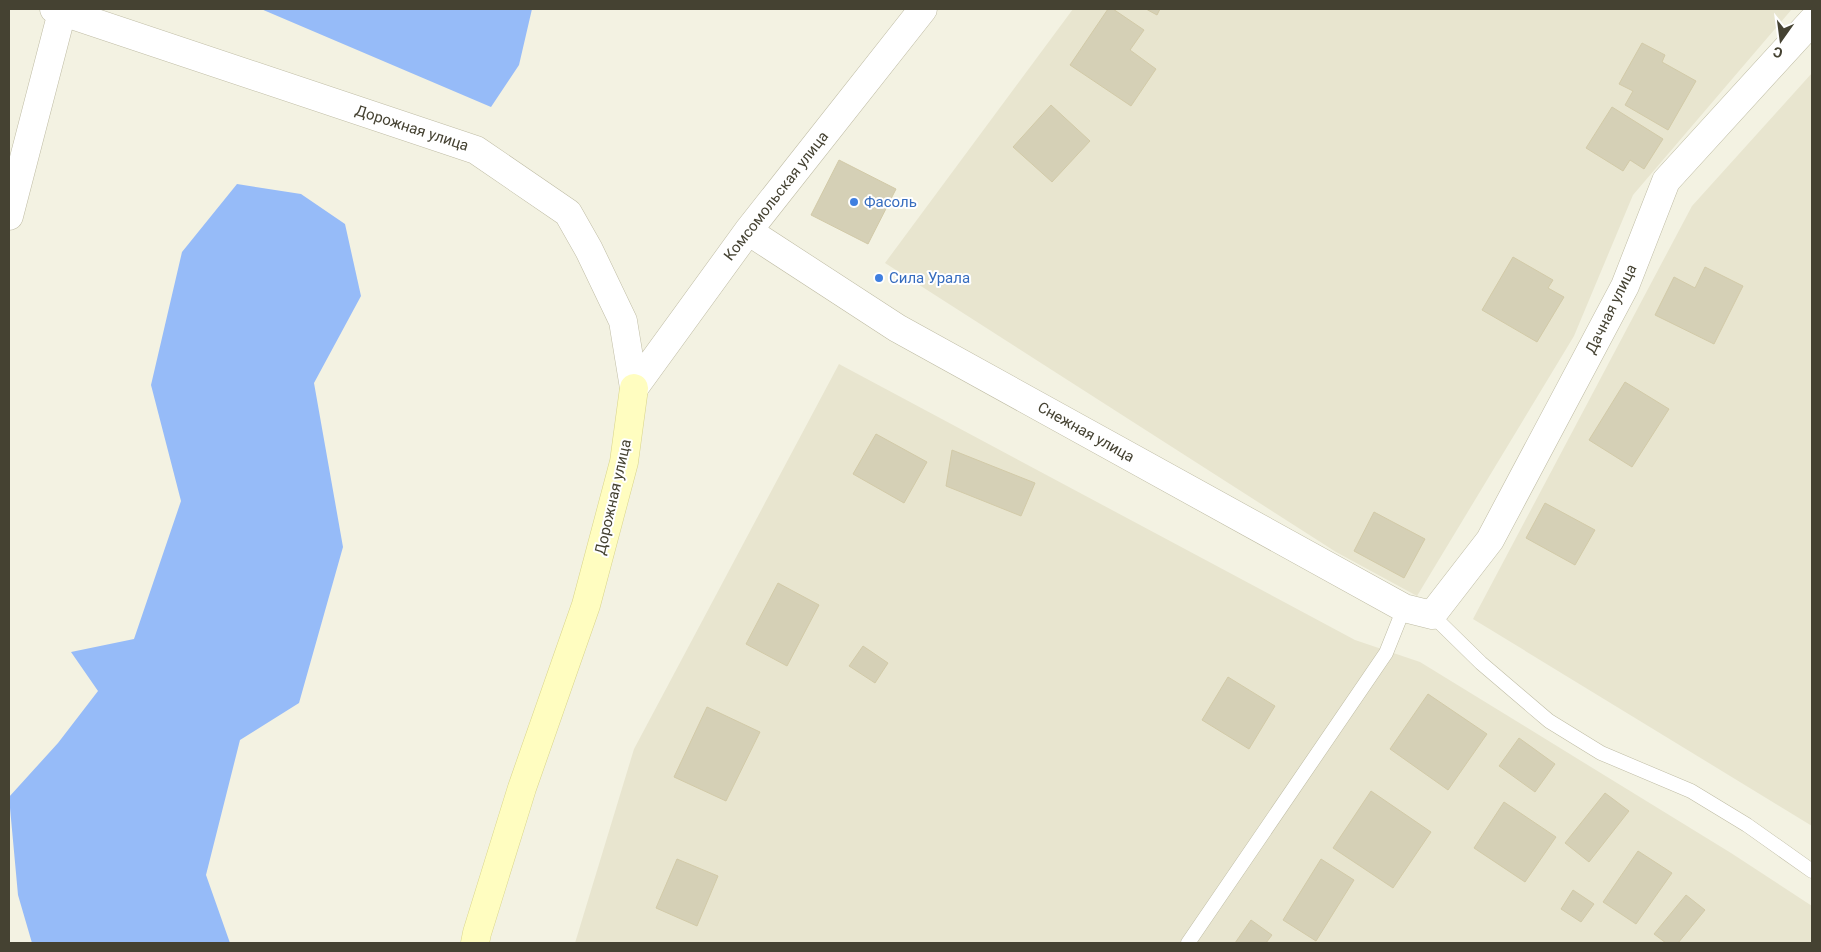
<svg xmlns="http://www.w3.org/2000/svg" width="1821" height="952" viewBox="0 0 1821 952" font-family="Roboto,sans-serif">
	<rect width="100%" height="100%" fill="#f3f2e2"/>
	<!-- residential -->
	<path fill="#e8e5cf" d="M1073,9h719l-159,186 -59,141 -157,260 -81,-44 -451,-289z
		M1812,73v753l-339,-207 219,-413z
		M839,364l516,276 65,22 311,191 81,53v37h-1237l59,-194z"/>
	<!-- water -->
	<path fill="#96bbf8" d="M261,9h271l-13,56 -28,42z
		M237,184l64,10 44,30 16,72 -47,87 29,164 -44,156 -59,37 -34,135 24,68h-198l-14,-48 -9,-98 49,-54 40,-52 -27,-39 63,-13 47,-138 -30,-116 31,-133z"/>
	<!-- building -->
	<path fill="#d5d0b6" stroke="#d2caa8" d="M1108,9h5l31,21 -14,20 26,19 -25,37 -61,-41z
		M1146,9h14l-3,6z
		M1642,43l23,12 -3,7 34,19 -28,49 -43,-25 8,-14 -14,-7z
		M1051,105l39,36 -38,41 -39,-35z
		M1612,107l51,32 -19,30 -14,-9 -7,11 -37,-23z
		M839,160l57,29 -28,55 -57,-29z
		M1513,257l40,23 -5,8 16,9 -27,45 -55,-32z
		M1705,267l38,19 -29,58 -59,-29 19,-38 21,11z
		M1625,382l44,27 -37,58 -43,-27z
		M876,434l51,28 -23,41 -51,-29z
		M952,450l83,33 -14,33 -75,-30z
		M1545,503l50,27 -20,35 -49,-27z
		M1374,512l51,27 -21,39 -50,-27z
		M778,583l41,22 -32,61 -41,-22z
		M863,646l25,17 -13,20 -26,-17z
		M1228,677l47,29 -26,43 -47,-29z
		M1428,694l59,40 -39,56 -58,-41z
		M707,707l53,25 -34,69 -52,-24z
		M1519,738l36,26 -20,28 -36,-26z
		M1371,791l60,41 -38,56 -60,-40z
		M1605,793l24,18 -40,51 -24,-19z
		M1504,802l52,35 -31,45 -51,-34z
		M1638,851l34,22 -36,51 -33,-22z
		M677,859l41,17 -21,50 -41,-18z
		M1321,859l33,21 -38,61 -33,-21z
		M1573,890l21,14 -13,18 -20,-13z
		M1686,895l19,15 -27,33h-12l-12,-9z
		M1251,920l21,15 -6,8h-31z"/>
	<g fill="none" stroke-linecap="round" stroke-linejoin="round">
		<defs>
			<path id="lane" d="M1432,615l49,48 68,58 52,32 90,38 56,34 65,46
				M1188,943l198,-290 18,-45"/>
			<path id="street" d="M54,9l422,141 92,63 21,37 34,71 11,67
				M9,216l53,-204
				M748,231l149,97 507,280 28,7 58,-75 135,-254 41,-105 146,-160
				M634,388l114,-157 175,-222"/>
			<path id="secondary" d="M475,943l2,-10 45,-145 64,-183 38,-143 10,-74"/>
		</defs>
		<!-- lane casing -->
		<use href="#lane" stroke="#bfbca4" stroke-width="15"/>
		<!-- street casing -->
		<use href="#street" stroke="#bfbca4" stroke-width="29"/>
		<!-- secondary casing -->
		<use href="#secondary" stroke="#d9d58b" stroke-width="29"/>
		<!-- lane -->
		<use href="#lane" stroke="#fff" stroke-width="14"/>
		<!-- street -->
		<use href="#street" stroke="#fff" stroke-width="28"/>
		<!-- secondary -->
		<use href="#secondary" stroke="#fffdc0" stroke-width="28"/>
	</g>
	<!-- markers -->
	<g fill="#3f7fe0" stroke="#fff" stroke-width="2">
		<circle cx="854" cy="202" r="5"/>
		<circle cx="879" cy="278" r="5"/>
	</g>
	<g text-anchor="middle" stroke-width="4" stroke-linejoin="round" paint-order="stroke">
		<!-- street labels -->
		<g font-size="15" fill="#454232" stroke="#fff">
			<text transform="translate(412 128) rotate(18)" y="5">Дорожная улица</text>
			<text transform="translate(776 196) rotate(-52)" y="5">Комсомольская улица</text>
			<text transform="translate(1611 309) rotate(-64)" y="5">Дачная улица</text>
			<text transform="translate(1086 432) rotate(29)" y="5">Снежная улица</text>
			<text transform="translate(613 497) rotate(-77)" y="5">Дорожная улица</text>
		</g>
		<!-- shop labels -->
		<g font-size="15" fill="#366cbe" stroke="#fff" text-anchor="start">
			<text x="864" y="207">Фасоль</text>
			<text x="889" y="283">Сила Урала</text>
		</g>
	</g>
	<!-- border -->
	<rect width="1821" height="952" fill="none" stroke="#454232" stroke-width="20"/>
	<!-- north arrow -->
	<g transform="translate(1781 40) rotate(194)" stroke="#ffffff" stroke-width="4" paint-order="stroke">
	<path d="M0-4L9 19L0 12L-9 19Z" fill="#454232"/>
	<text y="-8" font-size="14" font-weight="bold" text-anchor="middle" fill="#454232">С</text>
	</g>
</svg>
